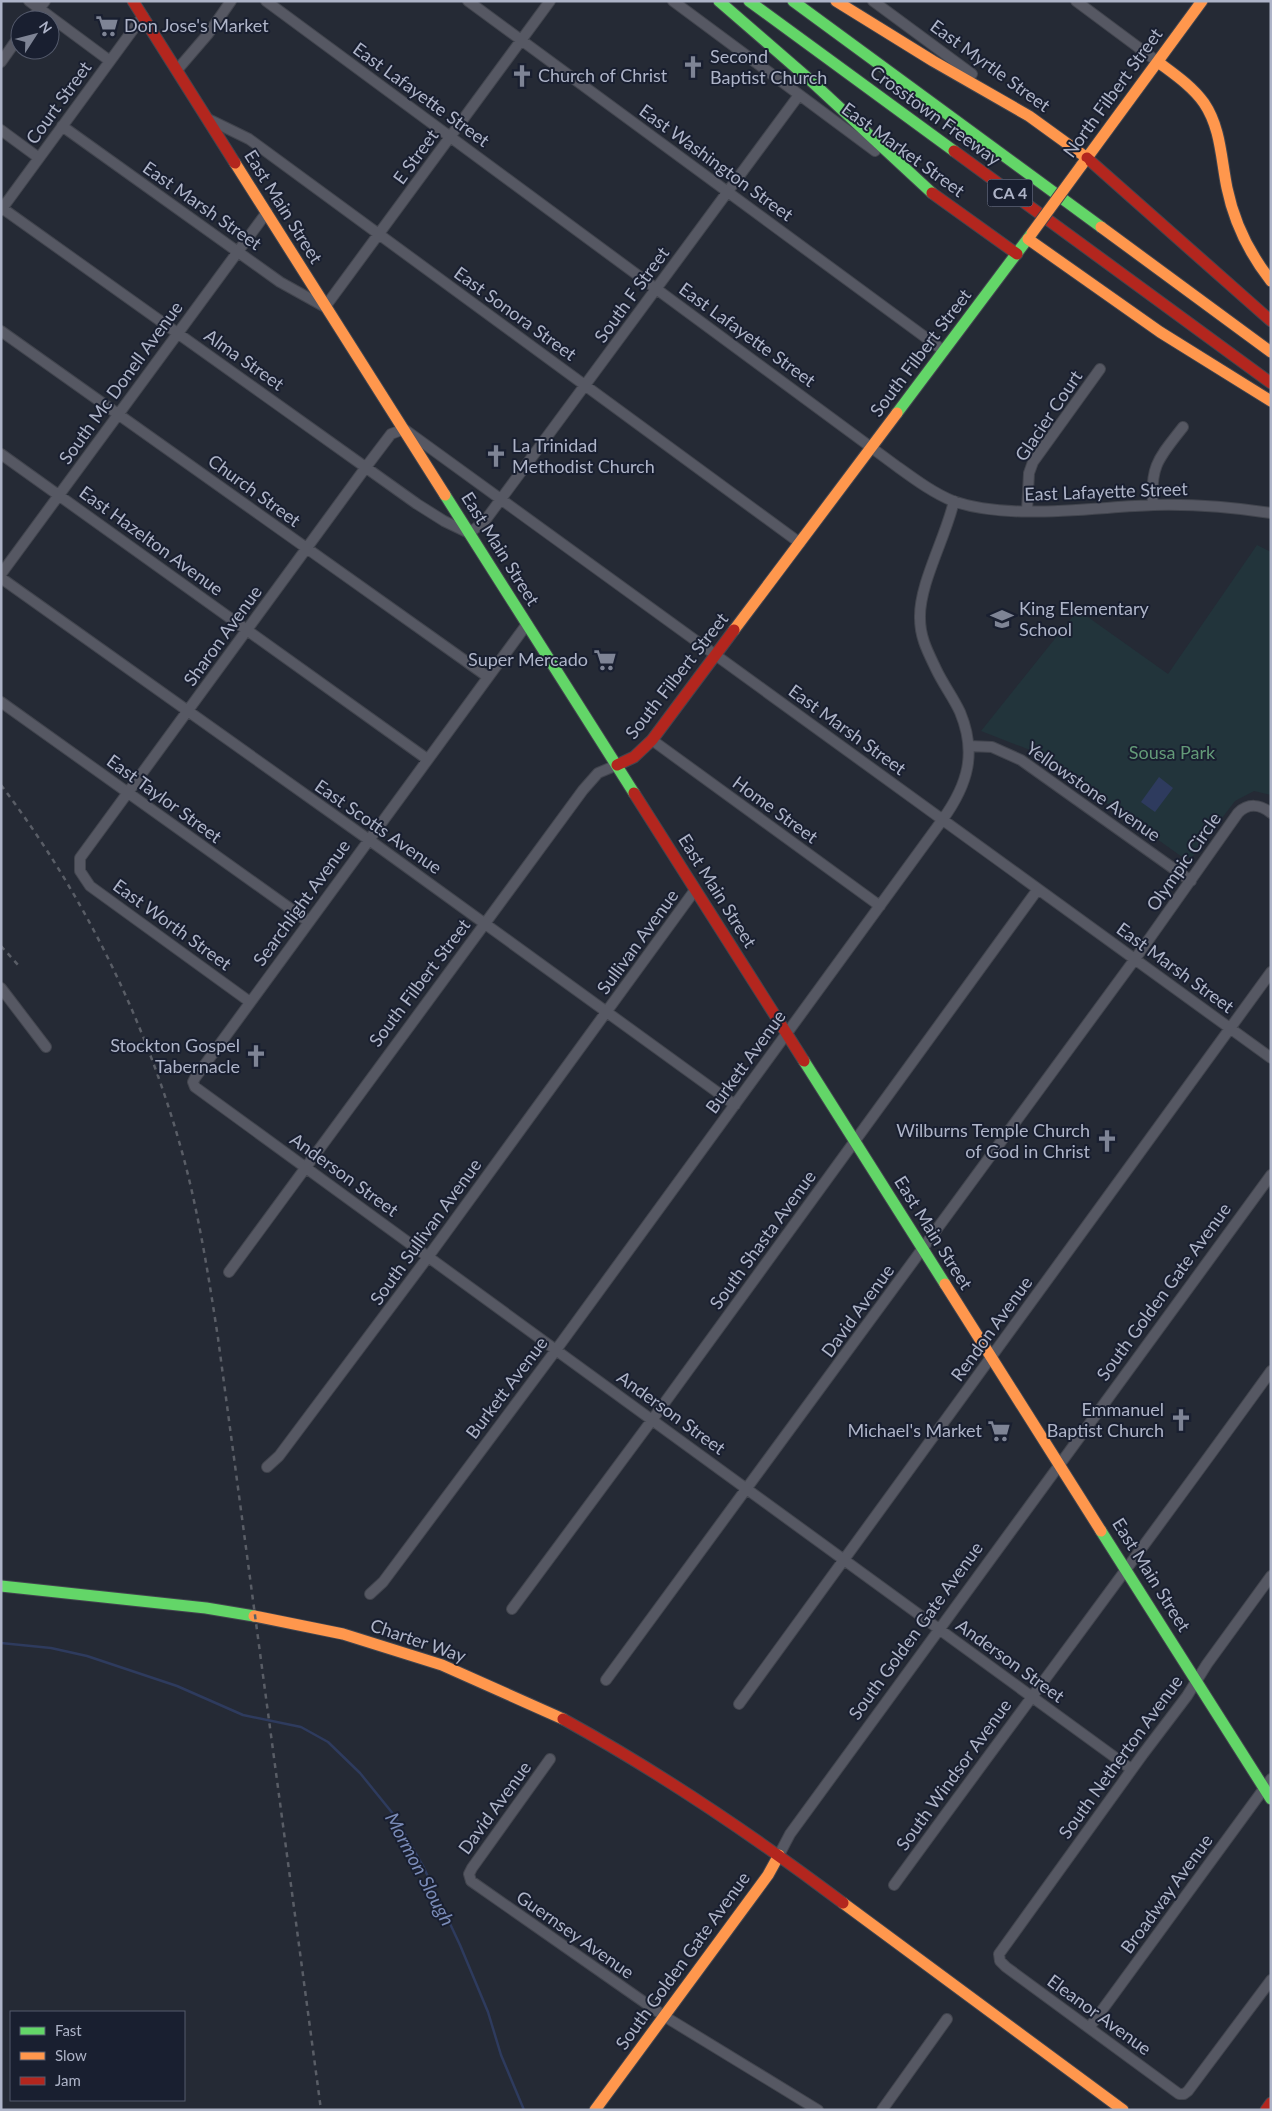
<svg xmlns="http://www.w3.org/2000/svg" width="1272" height="2111" viewBox="0 0 1272 2111" font-family="Lato,sans-serif">
	<rect width="100%" height="100%" fill="#252a35"/>
	<!-- green -->
	<path fill="#22343b" d="M1257,545l14,7v243l-17,-4 -19,10 -42,55 -8,3 -150,-107 -54,-21 97,-121 90,64z"/>
	<!-- water -->
	<path fill="#2e3b5e" d="M1159,777l14,11 -18,24 -14,-10z"/>
	<g fill="none" stroke-linecap="round" stroke-linejoin="round">
		<!-- stream -->
		<path stroke="#2e3b5e" stroke-width="2.5" d="M1,1643l50,5 36,8 90,30 66,29 58,12 27,15 32,31 34,42 29,51 37,79 28,67 13,43 23,55"/>
		<defs>
			<path id="street" d="M29,1l81,60
				M266,1l629,464c18,13 38,28 58,36 56,20 141,6 201,4 39,-1 77,2 117,8
				M468,1l476,350
				M673,1l202,150
				M873,1l99,73
				M1076,1l82,61
				M31,20l14,-19
				M1,62l19,-27
				M177,70l31,-36 23,-33
				M208,119l41,20 551,404
				M62,126l218,156 45,25 225,-306
				M1,130l38,28
				M2,208l415,296 27,17 25,12 15,-11 17,-23 298,-404
				M1,210l142,-194
				M1,331l487,346
				M1,454l426,305
				M1153,505c-3,-40 6,-47 30,-78
				M1027,511l2,-38 4,-11 67,-93
				M1,574l266,-362
				M1,578l378,269 356,258
				M527,624l-332,454 -2,4 2,5 936,682
				M1,702l308,220
				M652,740l228,166
				M969,746l23,1 29,13 170,121
				M1,988l45,59
				M250,1002l-160,-116 -10,-15v-13l286,-391 25,-33 13,-5 867,629
				M229,1272l354,-482 15,-17 19,-8
				M267,1467l12,-11 149,-199 267,-367
				M1271,1576l-64,88 -20,32 -44,58 -144,200 1,7 6,6 173,127h5l4,-3 83,-111
				M370,1594l13,-12 173,-232 387,-531c25,-35 34,-66 17,-107 -7,-15 -17,-28 -24,-43 -8,-17 -16,-31 -16,-51 -1,-34 26,-81 34,-117
				M512,1609l140,-189 386,-531
				M606,1680l529,-721 103,-146c10,-10 22,-9 33,0
				M739,1704l532,-732
				M550,1759l-78,109 -3,6 2,7 193,135 154,94
				M779,1855l11,-21 481,-659
				M894,1885c125,-172 253,-342 377,-514
				M1089,2028l182,-249
				M882,2110l65,-91"/>
			<path id="fast" d="M719,1l91,79 122,113
				M749,1l205,150
				M793,1l308,226
				M897,413l135,-180
				M445,495l189,298
				M804,1061l141,223
				M1101,1531l170,268
				M1,1586l205,22 48,8"/>
			<path id="slow" d="M836,1l97,60 96,55
				M1158,62c16,12 34,24 46,41 17,25 17,56 23,85 7,34 22,65 44,93
				M1029,116l58,42
				M235,163l210,332
				M1081,166l121,-165
				M1101,227l170,125
				M1028,239l132,93 111,69
				M734,630l163,-217
				M945,1284l156,247
				M254,1616l89,18 99,31 121,54
				M843,1903l280,207
				M595,2110l173,-235 11,-20"/>
			<path id="jam" d="M133,1l102,162
				M954,151l317,232
				M1087,158l184,163
				M932,193l85,61
				M617,765l17,-8 18,-17 82,-110
				M634,793l170,268
				M563,1719c98,54 191,117 280,184
				M1266,2110l5,-7"/>
		</defs>
		<!-- street casing -->
		<use href="#street" stroke="#42454e" stroke-width="12"/>
		<!-- fast casing -->
		<use href="#fast" stroke="#42454e" stroke-width="13"/>
		<!-- slow casing -->
		<use href="#slow" stroke="#42454e" stroke-width="13"/>
		<!-- jam casing -->
		<use href="#jam" stroke="#42454e" stroke-width="13"/>
		<!-- street -->
		<use href="#street" stroke="#565863" stroke-width="10"/>
		<!-- fast -->
		<use href="#fast" stroke="#63d668" stroke-width="11"/>
		<!-- slow -->
		<use href="#slow" stroke="#ff974d" stroke-width="11"/>
		<!-- jam -->
		<use href="#jam" stroke="#b3261e" stroke-width="11"/>
		<!-- rail -->
		<path stroke="#595d66" stroke-width="2.5" stroke-dasharray="5 5" stroke-linecap="butt" d="M1,785c85,112 148,242 184,378 15,58 24,116 33,175l103,772
			M1,946l18,20"/>
		<defs>
			<path id="slow-bridge" d="M1032,233l49,-67"/>
		</defs>
		<!-- slow-bridge casing -->
		<use href="#slow-bridge" stroke="#42454e" stroke-width="13" stroke-linecap="butt"/>
		<!-- slow-bridge -->
		<use href="#slow-bridge" stroke="#ff974d" stroke-width="11"/>
	</g>
	<!-- icons -->
	<defs>
		<symbol id="supermarket-bare" viewBox="-9 -9 18 18"><path d="M-6-5.5h2.5l.6 2H6L4.5 2H-2.5L-4.4-4H-6ZM-1.5 3.2a1.3 1.3 0 1 0 .1 0ZM3 3.2a1.3 1.3 0 1 0 .1 0Z" fill="#7e8495" stroke="#191f30" stroke-width="2.5" paint-order="stroke"/></symbol>
		<symbol id="church-bare" viewBox="-9 -9 18 18"><path d="M-1.2-6h2.4v3.5h3.3v2.4h-3.3V6h-2.4V-.1h-3.3v-2.4h3.3Z" fill="#7e8495" stroke="#191f30" stroke-width="2.5" paint-order="stroke"/></symbol>
		<symbol id="school-bare" viewBox="-9 -9 18 18"><path d="M0-5L7-2L0 1L-7-2ZM-4 1L0 2.5L4 1V4Q0 6-4 4Z" fill="#7e8495" stroke="#191f30" stroke-width="2.5" paint-order="stroke"/></symbol>
	</defs>
	<g fill-rule="evenodd">
		<use href="#supermarket-bare" x="91" y="10" width="32" height="32"/>
		<use href="#church-bare" x="677" y="51" width="32" height="32"/>
		<use href="#church-bare" x="506" y="60" width="32" height="32"/>
		<use href="#church-bare" x="480" y="440" width="32" height="32"/>
		<use href="#school-bare" x="986" y="603" width="32" height="32"/>
		<use href="#supermarket-bare" x="589" y="644" width="32" height="32"/>
		<use href="#church-bare" x="240" y="1040" width="32" height="32"/>
		<use href="#church-bare" x="1091" y="1125" width="32" height="32"/>
		<use href="#church-bare" x="1165" y="1404" width="32" height="32"/>
		<use href="#supermarket-bare" x="983" y="1415" width="32" height="32"/>
	</g>
	<g text-anchor="middle" stroke-width="4" stroke-linejoin="round" paint-order="stroke">
		<!-- shield labels -->
		<rect fill="#191f30" stroke="#81879a" stroke-width="1" x="987.5" y="179.5" width="45" height="27" rx="4"/>
		<g font-size="16" font-weight="bold" fill="#aeb4c8">
			<text x="1010" y="199">CA 4</text>
		</g>
		<!-- poi labels -->
		<g font-size="18" fill="#aeb4c8" stroke="#191f30" text-anchor="start">
			<text x="124" y="32">Don Jose's Market</text>
			<text x="710" y="63">Second<tspan x="710" dy="21">Baptist Church</tspan></text>
			<text x="538" y="82">Church of Christ</text>
			<text x="512" y="452">La Trinidad<tspan x="512" dy="21">Methodist Church</tspan></text>
			<text x="1019" y="615">King Elementary<tspan x="1019" dy="21">School</tspan></text>
			<text x="588" y="666" text-anchor="end">Super Mercado</text>
			<text x="240" y="1052" text-anchor="end">Stockton Gospel<tspan x="240" dy="21">Tabernacle</tspan></text>
			<text x="1090" y="1137" text-anchor="end">Wilburns Temple Church<tspan x="1090" dy="21">of God in Christ</tspan></text>
			<text x="1164" y="1416" text-anchor="end">Emmanuel<tspan x="1164" dy="21">Baptist Church</tspan></text>
			<text x="982" y="1437" text-anchor="end">Michael's Market</text>
		</g>
		<!-- street labels -->
		<g font-size="18" fill="#aeb4c8" stroke="#191f30">
			<text transform="translate(990 66) rotate(36)" y="6">East Myrtle Street</text>
			<text transform="translate(1113 93) rotate(-54)" y="6">North Filbert Street</text>
			<text transform="translate(421 95) rotate(36)" y="6">East Lafayette Street</text>
			<text transform="translate(59 103) rotate(-54)" y="6">Court Street</text>
			<text transform="translate(935 116) rotate(36)" y="6">Crosstown Freeway</text>
			<text transform="translate(903 150) rotate(36)" y="6">East Market Street</text>
			<text transform="translate(416 157) rotate(-54)" y="6">E Street</text>
			<text transform="translate(716 163) rotate(36)" y="6">East Washington Street</text>
			<text transform="translate(202 206) rotate(35)" y="6">East Marsh Street</text>
			<text transform="translate(283 207) rotate(58)" y="6">East Main Street</text>
			<text transform="translate(632 295) rotate(-54)" y="6">South F Street</text>
			<text transform="translate(515 314) rotate(36)" y="6">East Sonora Street</text>
			<text transform="translate(747 335) rotate(36)" y="6">East Lafayette Street</text>
			<text transform="translate(921 353) rotate(-53)" y="6">South Filbert Street</text>
			<text transform="translate(244 360) rotate(35)" y="6">Alma Street</text>
			<text transform="translate(121 383) rotate(-54)" y="6">South Mc Donell Avenue</text>
			<text transform="translate(1049 416) rotate(-56)" y="6">Glacier Court</text>
			<text transform="translate(254 491) rotate(36)" y="6">Church Street</text>
			<text transform="translate(1106 492) rotate(-2)" y="6">East Lafayette Street</text>
			<text transform="translate(151 541) rotate(36)" y="6">East Hazelton Avenue</text>
			<text transform="translate(500 549) rotate(58)" y="6">East Main Street</text>
			<text transform="translate(223 636) rotate(-54)" y="6">Sharon Avenue</text>
			<text transform="translate(677 676) rotate(-52)" y="6">South Filbert Street</text>
			<text transform="translate(847 730) rotate(36)" y="6">East Marsh Street</text>
			<text transform="translate(1093 792) rotate(35)" y="6">Yellowstone Avenue</text>
			<text transform="translate(164 799) rotate(36)" y="6">East Taylor Street</text>
			<text transform="translate(775 810) rotate(36)" y="6">Home Street</text>
			<text transform="translate(378 827) rotate(35)" y="6">East Scotts Avenue</text>
			<text transform="translate(1184 862) rotate(-55)" y="6">Olympic Circle</text>
			<text transform="translate(717 891) rotate(58)" y="6">East Main Street</text>
			<text transform="translate(302 903) rotate(-54)" y="6">Searchlight Avenue</text>
			<text transform="translate(172 925) rotate(36)" y="6">East Worth Street</text>
			<text transform="translate(638 942) rotate(-54)" y="6">Sullivan Avenue</text>
			<text transform="translate(1175 968) rotate(36)" y="6">East Marsh Street</text>
			<text transform="translate(420 983) rotate(-53)" y="6">South Filbert Street</text>
			<text transform="translate(746 1062) rotate(-54)" y="6">Burkett Avenue</text>
			<text transform="translate(344 1175) rotate(36)" y="6">Anderson Street</text>
			<text transform="translate(426 1232) rotate(-54)" y="6">South Sullivan Avenue</text>
			<text transform="translate(933 1233) rotate(58)" y="6">East Main Street</text>
			<text transform="translate(763 1240) rotate(-54)" y="6">South Shasta Avenue</text>
			<text transform="translate(1164 1292) rotate(-54)" y="6">South Golden Gate Avenue</text>
			<text transform="translate(858 1311) rotate(-54)" y="6">David Avenue</text>
			<text transform="translate(992 1329) rotate(-54)" y="6">Rendon Avenue</text>
			<text transform="translate(507 1388) rotate(-53)" y="6">Burkett Avenue</text>
			<text transform="translate(671 1413) rotate(36)" y="6">Anderson Street</text>
			<text transform="translate(1151 1575) rotate(58)" y="6">East Main Street</text>
			<text transform="translate(916 1631) rotate(-54)" y="6">South Golden Gate Avenue</text>
			<text transform="translate(418 1641) rotate(19)" y="6">Charter Way</text>
			<text transform="translate(1010 1661) rotate(36)" y="6">Anderson Street</text>
			<text transform="translate(1121 1757) rotate(-54)" y="6">South Netherton Avenue</text>
			<text transform="translate(954 1775) rotate(-54)" y="6">South Windsor Avenue</text>
			<text transform="translate(495 1808) rotate(-54)" y="6">David Avenue</text>
			<text transform="translate(1167 1894) rotate(-54)" y="6">Broadway Avenue</text>
			<text transform="translate(575 1935) rotate(35)" y="6">Guernsey Avenue</text>
			<text transform="translate(683 1961) rotate(-54)" y="6">South Golden Gate Avenue</text>
			<text transform="translate(1099 2015) rotate(36)" y="6">Eleanor Avenue</text>
		</g>
		<!-- park labels -->
		<g font-size="18" fill="#639a78" stroke="#191f30">
			<text x="1172" y="759">Sousa Park</text>
		</g>
		<!-- water labels -->
		<g font-size="19" font-style="italic" fill="#7a8bb7" stroke="#191f30">
			<text transform="translate(420 1869) rotate(62)" y="7">Mormon Slough</text>
		</g>
	</g>
	<!-- border -->
	<rect width="1272" height="2111" fill="none" stroke="#aeb4c8" stroke-width="5"/>
	<!-- legend -->
	<rect x="10" y="2011" width="175" height="90" fill="#191f30" stroke="#555b6d"/>
	<rect x="20" y="2027" width="25" height="8" fill="#63d668" stroke="#555b6d"/>
	<text x="55" y="2036" font-size="15" fill="#aeb4c8">Fast</text>
	<rect x="20" y="2052" width="25" height="8" fill="#ff974d" stroke="#555b6d"/>
	<text x="55" y="2061" font-size="15" fill="#aeb4c8">Slow</text>
	<rect x="20" y="2077" width="25" height="8" fill="#b3261e" stroke="#555b6d"/>
	<text x="55" y="2086" font-size="15" fill="#aeb4c8">Jam</text>
	<!-- north arrow -->
	<g transform="translate(35 35) rotate(54)"><circle r="24" fill="#191f30" stroke="#555b6d"/>
	<path d="M0-4L9 19L0 12L-9 19Z" fill="#7e8495"/>
	<text y="-8" font-size="14" font-weight="bold" text-anchor="middle" fill="#aeb4c8">N</text>
	</g>
</svg>
